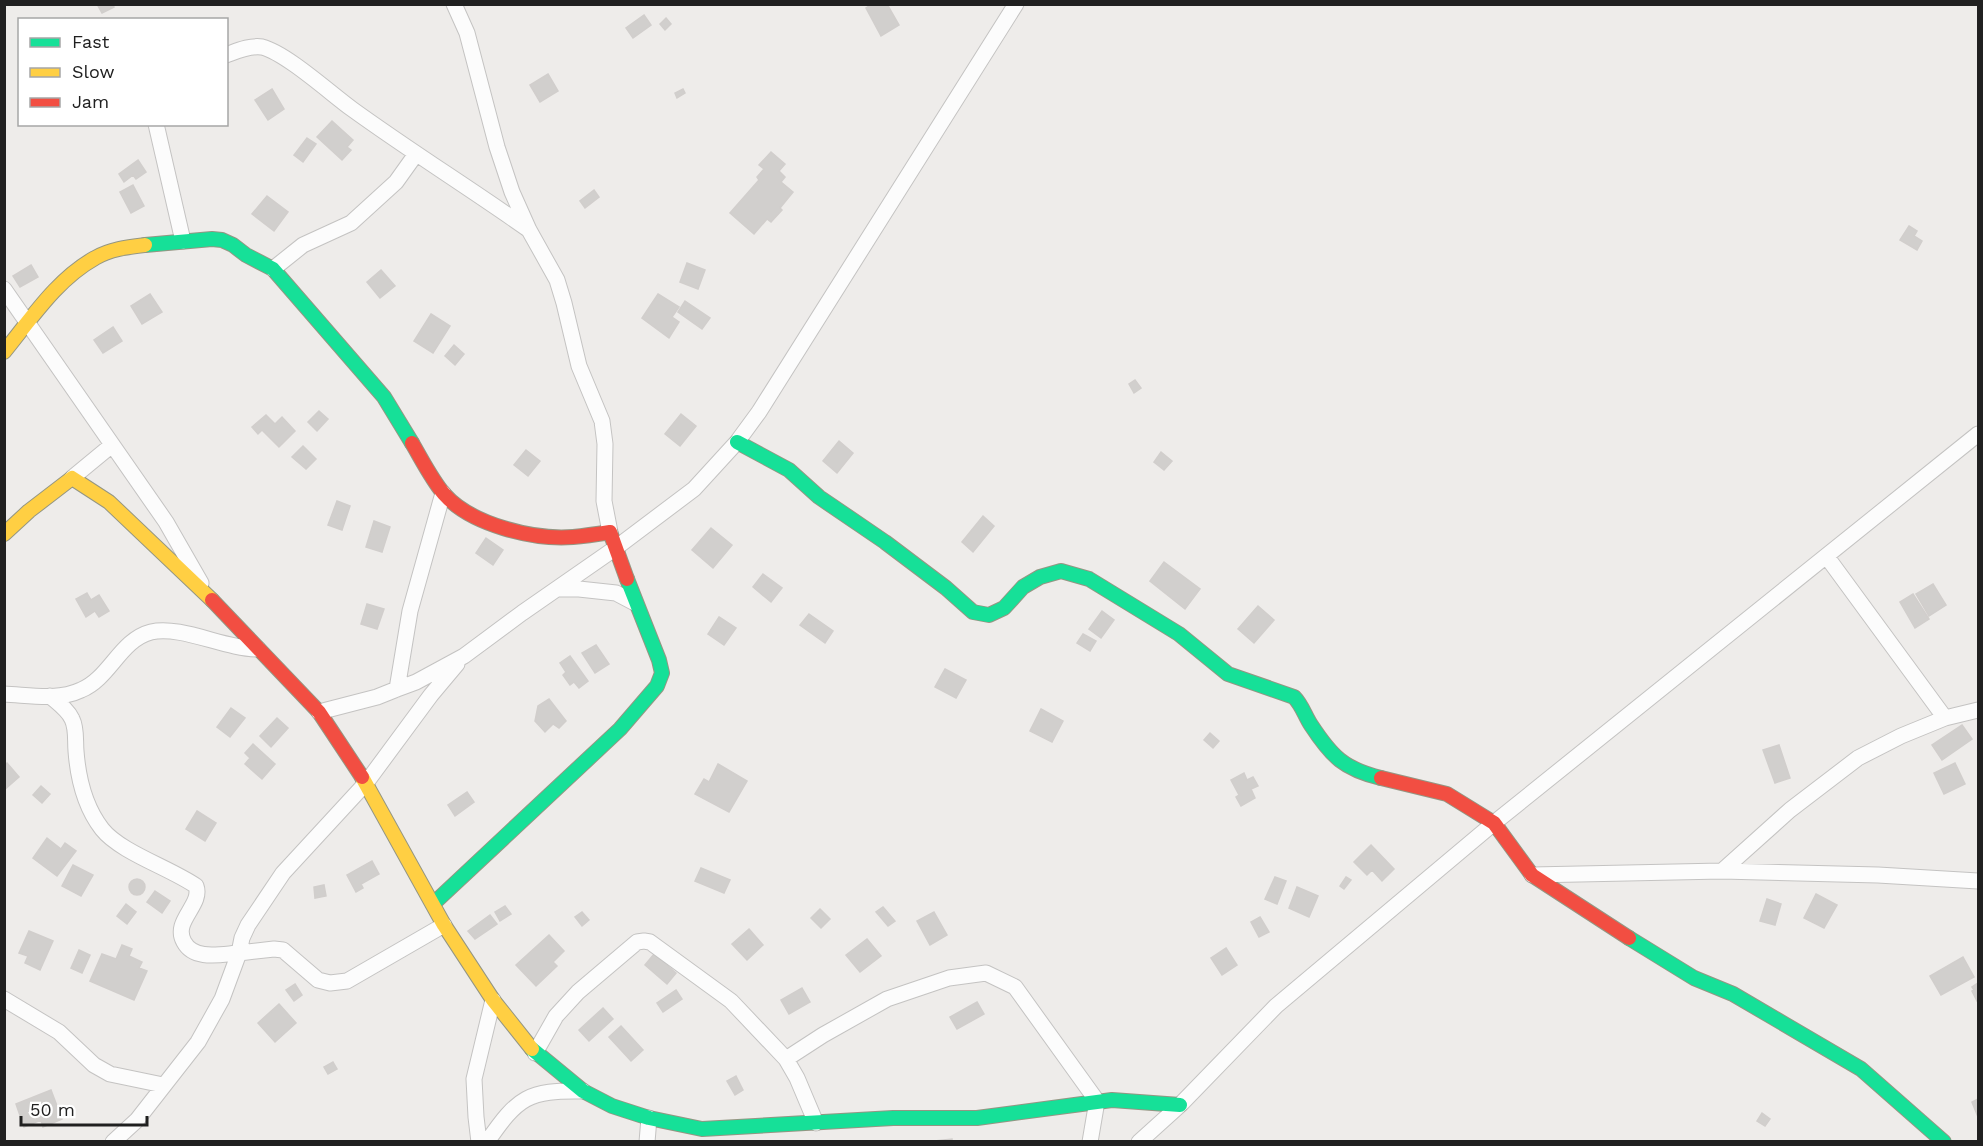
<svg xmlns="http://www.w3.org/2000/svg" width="1983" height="1146" viewBox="0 0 1983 1146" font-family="'Work Sans',sans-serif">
	<rect width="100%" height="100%" fill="#eeecea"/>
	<!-- building -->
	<path fill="#d1cfcd" stroke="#d1cecc" stroke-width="1.5" d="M97,4h16l1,3 -12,6z
		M872,4h15l12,21 -18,11 -15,-28z
		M644,15l7,10 -18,13 -7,-10z
		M666,18l5,6 -6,6 -5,-6z
		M548,74l10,17 -18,11 -10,-17z
		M272,89l12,20 -16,11 -13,-20z
		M683,89l2,4 -8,5 -2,-5z
		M332,121l21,19 -6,7 4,3 -9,10 -25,-23z
		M307,138l9,6 -13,18 -9,-7z
		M771,152l14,12 -6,7 6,6 -4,5 12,10 -13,16 2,2 -11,12 -4,-3 -13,15 -24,-21 29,-33 -2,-3 7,-8 -5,-4z
		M138,160l8,12 -10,7 -3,-4 -9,7 -5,-8z
		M133,185l11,21 -13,7 -11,-21z
		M594,190l5,7 -14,11 -5,-7z
		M267,196l21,16 -14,19 -22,-17z
		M1909,226l8,5 -3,5 8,5 -5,9 -17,-10z
		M687,263l18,7 -7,19 -18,-7z
		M31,265l7,12 -18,10 -7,-11z
		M381,270l14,16 -15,12 -13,-16z
		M150,294l12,18 -20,12 -11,-18z
		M658,294l21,13 -7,10 7,5 -10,16 -27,-20z
		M685,301l25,17 -8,11 -24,-17z
		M431,314l19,12 -17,27 -19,-12z
		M113,327l9,14 -19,12 -9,-13z
		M454,345l10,9 -9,11 -10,-9z
		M1135,380l6,8 -7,5 -5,-9z
		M319,411l9,8 -11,12 -9,-9z
		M681,414l15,12 -16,20 -15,-12z
		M266,415l9,9 7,-7 13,14 -16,16 -17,-17 -4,4 -6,-7z
		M839,441l14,12 -16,20 -14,-12z
		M303,446l13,13 -10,10 -14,-12z
		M526,450l14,11 -12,15 -14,-11z
		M1161,452l11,9 -8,9 -10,-8z
		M337,501l13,5 -8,24 -14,-5z
		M983,516l11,10 -21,26 -11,-10z
		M374,521l16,6 -8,25 -16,-5z
		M711,528l21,17 -19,23 -21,-18z
		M486,538l17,12 -10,15 -17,-12z
		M1164,562l36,27 -15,20 -35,-28z
		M763,574l19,14 -11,14 -18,-15z
		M1933,584l13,21 -17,11 -13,-22z
		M87,593l4,7 8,-5 10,16 -10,6 -4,-6 -9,6 -10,-18z
		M1913,594l16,25 -14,9 -15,-26z
		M367,604l17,5 -7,20 -16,-5z
		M1258,606l16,14 -20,23 -16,-14z
		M1102,611l12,9 -13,18 -12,-9z
		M809,614l24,17 -8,12 -25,-18z
		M719,617l17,11 -12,17 -16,-11z
		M1083,634l13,7 -6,10 -13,-8z
		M596,645l13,19 -14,9 -13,-20z
		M570,656l18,25 -9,7 -5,-6 -4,3 -7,-10 3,-3 -6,-9z
		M945,669l21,11 -10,18 -21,-11z
		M549,699l17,22 -7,7 -6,-4 -8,8 -10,-11 3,-15z
		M231,708l14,10 -15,19 -13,-10z
		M1041,709l22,12 -11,21 -22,-11z
		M277,718l11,10 -17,19 -11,-11z
		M1962,725l10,14 -30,21 -10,-15z
		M1210,733l9,8 -6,7 -9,-8z
		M253,744l22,20 -13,15 -17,-15 5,-6 -5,-5z
		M1779,745l11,33 -15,5 -12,-33z
		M7,763l12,14 -15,13v-24z
		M1955,763l10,21 -21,10 -10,-21z
		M718,764l29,17 -18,31 -34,-18 9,-15 5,3z
		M1244,773l3,7 6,-3 5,9 -7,3 4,9 -14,8 -5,-9 3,-2 -8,-15z
		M41,786l9,8 -8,9 -9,-8z
		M467,792l7,10 -19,14 -7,-11z
		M197,811l19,12 -11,18 -19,-12z
		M47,838l14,11 4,-6 11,8 -19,25 -24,-18z
		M1371,845l23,24 -12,12 -10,-11 -5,5 -13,-13z
		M372,861l7,13 -18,10 2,4 -7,4 -9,-17z
		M73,865l20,10 -12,21 -19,-10z
		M701,868l29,12 -6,13 -29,-12z
		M1275,877l11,4 -9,23 -12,-5z
		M1346,877l5,3 -7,9 -4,-3z
		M129 887a8 8 0 1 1 16 0a8 8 0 1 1-16 0Z
		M324,885l2,11 -11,2 -1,-11z
		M1297,887l21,9 -9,21 -20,-9z
		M155,891l15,10 -8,12 -15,-11z
		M1816,894l21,11 -13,23 -20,-10z
		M1767,899l14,5 -6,21 -15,-4z
		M126,904l10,8 -9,12 -10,-8z
		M505,906l6,8 -11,7 -5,-9z
		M883,907l12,14 -7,5 -12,-14z
		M820,909l10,10 -9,9 -10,-10z
		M582,912l7,8 -7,6 -7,-9z
		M934,912l13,23 -17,10 -13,-24z
		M490,915l7,9 -22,15 -7,-8z
		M1260,917l9,15 -10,5 -8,-15z
		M749,929l14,16 -16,15 -15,-16z
		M29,931l24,10 -13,29 -15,-7 3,-7 -9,-3z
		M549,935l15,16 -11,11 4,4 -21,20 -20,-21z
		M867,939l14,17 -21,16 -14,-17z
		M122,945l10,4 -3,7 13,6 -3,6 8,3 -13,29 -44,-19 12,-27 14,5z
		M1226,948l11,17 -15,10 -11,-17z
		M79,950l11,5 -8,18 -11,-5z
		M654,954l22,19 -9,11 -22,-19z
		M1963,957l11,20 -33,18 -11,-19z
		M1978,983v17l-1,1 -5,-10 2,-1 -2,-3z
		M295,984l7,11 -8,6 -8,-11z
		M802,988l8,14 -21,12 -8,-14z
		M676,990l6,9 -19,13 -6,-9z
		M977,1002l7,12 -27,15 -7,-12z
		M279,1004l17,19 -21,19 -17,-19z
		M603,1008l10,11 -24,22 -10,-11z
		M621,1026l22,24 -12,11 -22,-24z
		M333,1062l4,7 -9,5 -4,-7z
		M736,1076l7,14 -8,5 -8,-14z
		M51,1090l11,29 -19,8 -2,-7 -17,7 -8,-23z
		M1978,1099v18l-6,-15z
		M1762,1113l8,6 -5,7 -8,-5z
		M952,1139v3h-27z"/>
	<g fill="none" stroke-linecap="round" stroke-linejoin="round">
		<defs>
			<path id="street" d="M454,4l13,29 30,114 15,45 17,38 28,50 7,23 15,63 23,55 3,23 -1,57 6,31
				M226,55c11,-4 24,-10 36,-8 24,6 68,46 90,62 58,42 119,80 177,121
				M156,124l27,117
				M273,269l30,-24 48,-22 45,-41 20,-28
				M4,289l162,233 35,61
				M72,478l40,-33
				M1827,557l118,161
				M557,589h22l37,4 19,10
				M397,689l13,-78 33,-118
				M4,694c25,1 54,7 77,-4 29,-12 39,-50 70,-58 30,-7 74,17 107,17
				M50,696c8,7 18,14 22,23 5,10 3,22 4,32 2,27 9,56 26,78 18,23 68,39 94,57 7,19 -24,35 -12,56 10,19 38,12 55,11l3,-15 6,-13 35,-52 83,-90 65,-88 26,-31
				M319,712l58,-15 20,-8 19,-7 48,-26 58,-43 95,-66 77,-58 43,-47 22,-30 257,-408
				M1722,871l68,-61 68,-52 43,-22 44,-18 33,-8
				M1532,875l190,-4 156,4 100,6
				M4,999l55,33 35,33 16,9 53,11
				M535,1053l21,-37 22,-24 59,-50 7,-1 6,1 81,59 55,58 11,19 19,45
				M786,1059l37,-24 64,-36 62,-21 37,-5 29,14 82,114 -7,41
				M113,1142l24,-22 61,-78 24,-43 17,-46 35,-4 9,1 35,30 12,3 17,-2 97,-56
				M479,1142l-3,-25 -2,-38 19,-79
				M487,1142c31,-45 41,-52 96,-51
				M647,1142l2,-24
				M1139,1142l41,-37 96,-99 218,-183 484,-389"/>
			<path id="fast" d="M145,245l67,-6 10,1 11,5 13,10 27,14 111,128 28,46
				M737,442l52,28 30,27 66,45 61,46 27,24 16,3 15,-7 19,-21 17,-10 21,-6 28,8 90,55 49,40 66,23c8,8 11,19 17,28 21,32 33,44 70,53
				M433,904l187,-175 37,-43 5,-13 -3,-13 -32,-81
				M1629,938l65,40 39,16 128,75 83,73
				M532,1049l51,42 29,15 37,12 53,11 191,-11h84l135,-18 68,5"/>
			<path id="slow" d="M4,352c27,-33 53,-73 91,-94 15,-9 33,-11 50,-13
				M4,534l25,-23 43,-33 37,24 103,98
				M362,777l82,148 49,75 39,49"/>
			<path id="jam" d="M412,443c10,17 20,37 32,51 27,31 90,46 129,43 12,-1 25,-3 37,-5l17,47
				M212,600l107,112 43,65
				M1381,778l66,16 47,29 38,52 97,63"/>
		</defs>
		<!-- street casing -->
		<use href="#street" stroke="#c4c3c2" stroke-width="17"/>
		<!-- fast casing -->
		<use href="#fast" stroke="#949683" stroke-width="16"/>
		<!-- slow casing -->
		<use href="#slow" stroke="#949683" stroke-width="16"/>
		<!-- jam casing -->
		<use href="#jam" stroke="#949683" stroke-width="16"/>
		<!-- street -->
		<use href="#street" stroke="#fcfcfc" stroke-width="15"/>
		<!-- fast -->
		<use href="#fast" stroke="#16e098" stroke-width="14"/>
		<!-- slow -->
		<use href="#slow" stroke="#ffcf43" stroke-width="14"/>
		<!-- jam -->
		<use href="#jam" stroke="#f24e42" stroke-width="14"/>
	</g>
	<!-- border -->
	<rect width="1983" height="1146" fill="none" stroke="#202020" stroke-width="12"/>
	<!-- legend -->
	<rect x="18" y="18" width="210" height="108" fill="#ffffff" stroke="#a6a6a6" stroke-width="1.5"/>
	<rect x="30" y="38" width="30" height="9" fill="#16e098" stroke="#a6a6a6" stroke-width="1.5"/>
	<text x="72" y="48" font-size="18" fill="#202020">Fast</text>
	<rect x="30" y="68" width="30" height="9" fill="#ffcf43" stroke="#a6a6a6" stroke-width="1.5"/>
	<text x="72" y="78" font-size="18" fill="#202020">Slow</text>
	<rect x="30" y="98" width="30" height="9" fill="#f24e42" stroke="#a6a6a6" stroke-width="1.5"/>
	<text x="72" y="108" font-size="18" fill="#202020">Jam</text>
	<!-- scale -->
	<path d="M21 1116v9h126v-9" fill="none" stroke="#202020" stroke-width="3"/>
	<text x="30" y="1116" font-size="18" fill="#202020" stroke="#ffffff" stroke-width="4.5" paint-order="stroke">50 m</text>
</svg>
